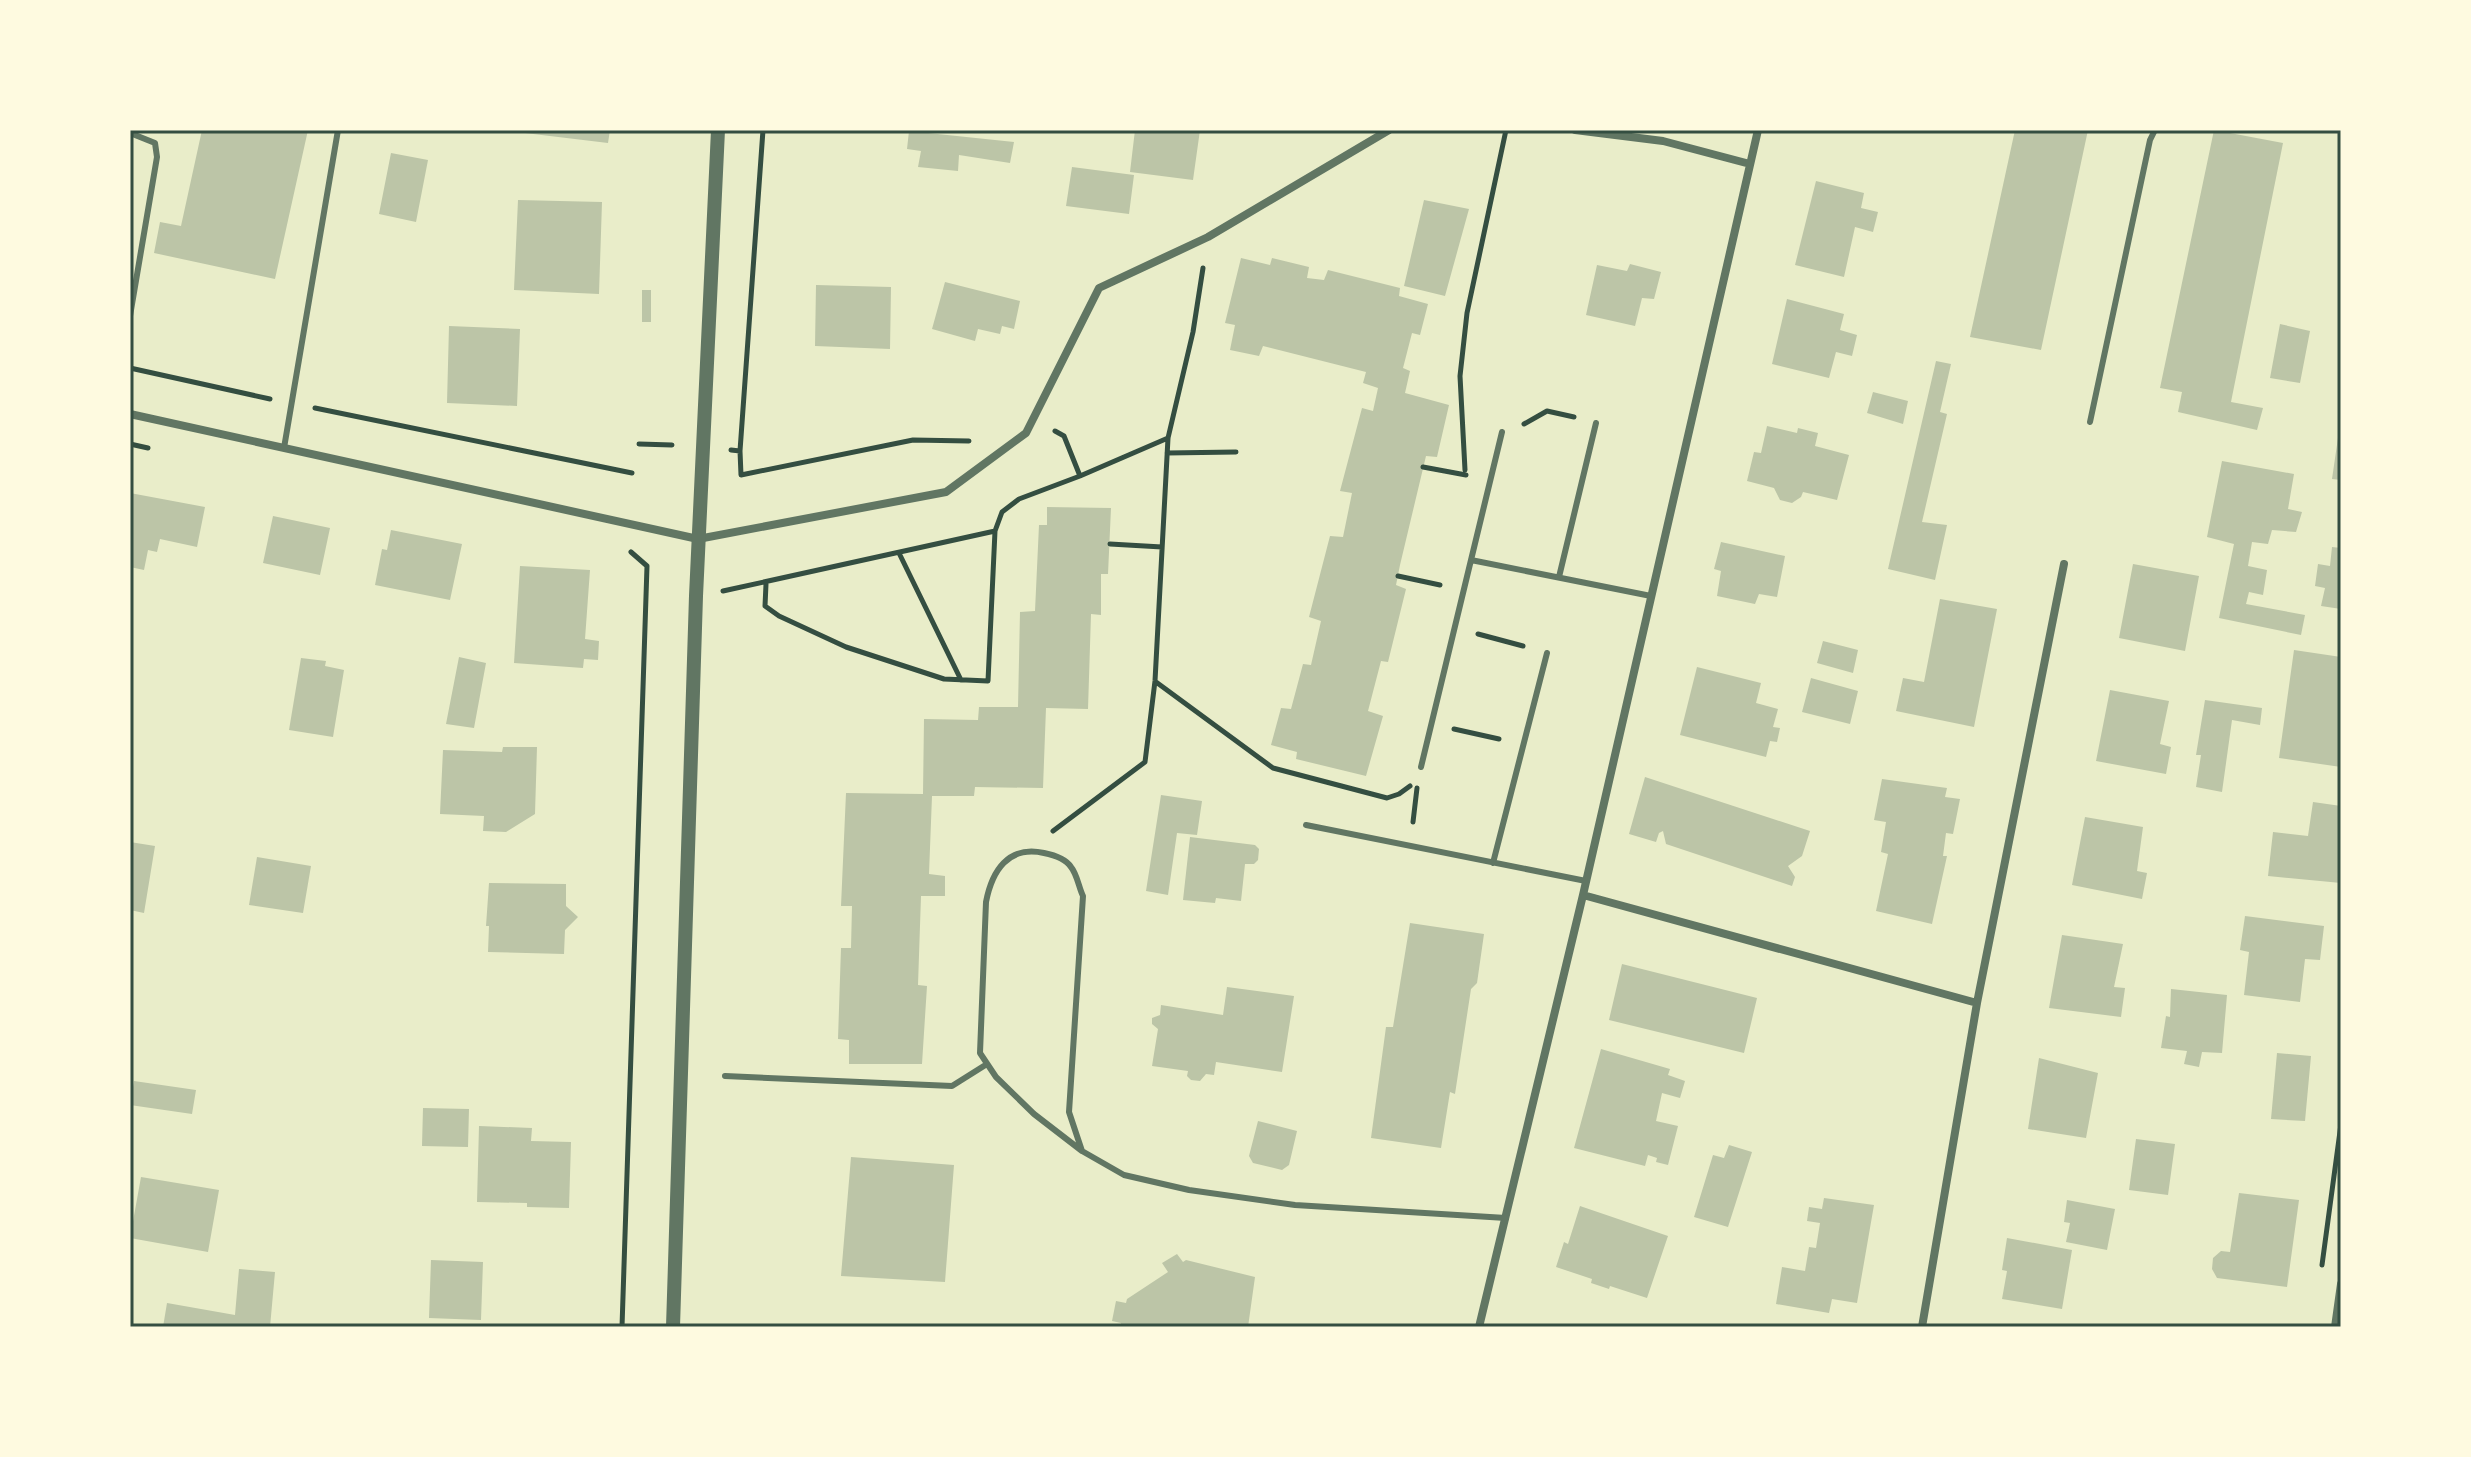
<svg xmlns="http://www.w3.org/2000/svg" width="2471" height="1457" viewBox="0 0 2471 1457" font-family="'PT Sans Narrow',sans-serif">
	<rect width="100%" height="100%" fill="#e9edc9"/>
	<!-- building -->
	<path fill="#bcc5a7" d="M202,130h106l-33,149 -121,-26 6,-31 21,4z
		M525,130h85l-2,13 -83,-10z
		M1135,130h65l-7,50 -63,-8z
		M2015,130h73l-47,220 -71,-13z
		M2214,130l69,13 -52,259 32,6 -6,22 -79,-18 4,-20 -22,-4z
		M909,131l105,11 -4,21 -51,-8 -1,16 -40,-4 3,-16 -14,-2z
		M391,153l37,7 -12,62 -37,-8z
		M1072,167l62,8 -5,39 -63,-8z
		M1816,181l48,12 -3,15 17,4 -5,20 -18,-5 -11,50 -49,-12z
		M518,200l84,2 -3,92 -85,-4z
		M1424,200l45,9 -24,87 -41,-10z
		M1241,258l29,7 2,-7 37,9 -2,11 17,2 4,-10 72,18 -1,8 29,8 -8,31 -8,-2 -9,35 7,3 -5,22 44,12 -12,52 -11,-1 -26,109 -4,20 10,4 -18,73 -7,-1 -13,50 15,5 -17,60 -70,-17 1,-7 -26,-7 10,-37 10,1 12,-45 8,1 10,-44 -12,-4 21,-81 13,1 9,-44 -12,-2 22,-83 11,3 5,-23 -15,-5 3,-11 -103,-26 -4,10 -29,-6 5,-25 -10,-2z
		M1630,264l31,8 -7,27 -12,-1 -7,28 -49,-11 11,-50 30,6z
		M945,282l75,19 -6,28 -12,-3 -2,8 -22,-5 -3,12 -43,-12z
		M816,285l75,2 -1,62 -75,-3z
		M642,290h9v32h-9z
		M1787,299l57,15 -4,16 17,5 -5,21 -16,-4 -7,26 -57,-14z
		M2280,324l30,7 -10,52 -30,-5z
		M449,326l71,3 -3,77 -70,-3z
		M1936,361l15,3 -11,48 7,2 -25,108 25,3 -12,55 -47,-11z
		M1873,392l35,9 -5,23 -36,-11z
		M1767,426l30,7 1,-5 20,5 -3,13 34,9 -12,45 -34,-8 -2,5 -9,6 -12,-3 -6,-12 -27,-7 7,-29 7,1z
		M2339,431h2v49l-9,-1z
		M2222,461l72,13 -6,35 14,3 -6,20 -24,-2 -4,14 -16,-2 -4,24 19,4 -4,25 -14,-3 -3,12 59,11 -4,20 -82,-17 15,-74 -27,-7z
		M130,493l75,14 -8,40 -37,-8 -3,13 -9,-2 -4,20 -14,-3z
		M1047,507l64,1 -3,66h-7v41l-10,-1 -3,95 -42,-1 -3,80 -68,-1 -1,9h-42l-3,78 16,2v20h-24l-3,89 9,1 -5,78h-73v-24l-11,-1 3,-91h10l1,-42h-11l5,-113 77,1 1,-75 54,1 1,-13h39l2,-95 15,-1 4,-86h8z
		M273,516l57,12 -10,47 -57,-12z
		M391,530l71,14 -12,56 -75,-15 7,-36 5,1z
		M1721,542l64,14 -8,41 -18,-3 -4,10 -38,-8 4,-25 -7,-2z
		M2332,547l9,1v61l-20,-3 4,-18 -10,-2 3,-22 12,2z
		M2133,564l66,12 -14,75 -66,-13z
		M520,566l70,4 -5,69 14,2 -1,19 -14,-1 -1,9 -69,-5z
		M1940,599l57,10 -23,118 -78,-16 7,-33 21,4z
		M1823,641l35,9 -5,23 -36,-10z
		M2294,650l47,7v110l-62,-9z
		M459,657l27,6 -12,65 -28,-4z
		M301,658l25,3 -1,5 19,4 -11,67 -44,-7z
		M1697,667l64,16 -5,20 22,6 -5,18 7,1 -3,14 -7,-1 -4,16 -86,-22z
		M1811,678l47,13 -8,33 -48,-12z
		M2110,690l59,11 -9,43 11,3 -5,27 -70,-13z
		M2205,700l57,8 -2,17 -28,-5 -10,72 -26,-5 5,-32h-5z
		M503,747h34l-2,67 -29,18 -23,-1 1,-15 -44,-2 3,-64 59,2z
		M1645,777l165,54 -8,25 -14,10 7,11 -3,9 -126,-42 -3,-13 -4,2 -3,9 -27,-8z
		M1882,779l65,9 -2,9 15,2 -7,35 -7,-1 -3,23h4l-15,68 -56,-13 12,-57 -7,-2 5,-30 -12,-2z
		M1161,795l41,6 -5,34 -20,-2 -9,62 -22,-4z
		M2313,802l28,4v77l-73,-7 5,-44 35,4z
		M2085,817l58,10 -6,44 10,2 -5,26 -70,-14z
		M1190,837l65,8 4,4 -1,11 -4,4h-9l-4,37 -25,-3 -1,5 -32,-3z
		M130,842l25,4 -11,67 -14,-3z
		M257,857l54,9 -8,47 -54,-8z
		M489,883l77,1v22l12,11 -13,13 -1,24 -76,-2 1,-26h-3z
		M2245,916l79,10 -4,34 -15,-1 -5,43 -56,-7 5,-43 -9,-2z
		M1410,923l74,11 -7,49 -6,6 -16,105 -5,-2 -9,56 -70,-10 15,-111h7z
		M2062,935l61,9 -9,43 11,1 -4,29 -72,-9z
		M1622,964l135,34 -13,55 -135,-33z
		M1227,987l67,9 -12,76 -66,-10 -2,13 -8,-1 -6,7 -9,-1 -4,-4 1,-5 -36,-5 6,-37 -6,-5v-6l8,-3 1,-10 62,10z
		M2171,989l56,6 -5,58 -20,-1 -3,15 -15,-3 3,-13 -26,-3 5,-32 4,1z
		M1601,1049l69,20 -2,6 17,6 -5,17 -18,-5 -6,28 22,5 -10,39 -12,-3 1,-4 -9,-3 -3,11 -71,-18z
		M2277,1053l34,3 -6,65 -34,-2z
		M2039,1058l59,15 -12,65 -58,-9z
		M134,1081l62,9 -4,24 -62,-9z
		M423,1108l46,1 -1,38 -46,-1z
		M1258,1121l39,10 -8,34 -7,5 -29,-7 -4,-7z
		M479,1126l53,2 -1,13 40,1 -2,66 -42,-1v-4l-50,-1z
		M2136,1139l39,5 -7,51 -39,-5z
		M1729,1145l23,7 -24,75 -34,-10 19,-62 11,3z
		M851,1157l103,8 -9,117 -104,-6z
		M141,1177l78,13 -11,62 -78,-14z
		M2239,1193l60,7 -12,87 -70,-9 -5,-9 1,-11 8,-7 9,1z
		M1824,1198l50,7 -17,98 -25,-4 -3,14 -53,-9 6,-37 23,4 4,-24 7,1 4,-25 -13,-2 2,-14 13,2z
		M2067,1200l48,9 -8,41 -41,-8 4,-19 -6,-1z
		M1580,1206l88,30 -21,62 -37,-12 -1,3 -18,-6 1,-4 -36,-12 8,-25 4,2z
		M2007,1238l65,12 -10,59 -60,-10 5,-28 -5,-1z
		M1177,1254l6,8 3,-2 69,17 -7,50h-128l1,-4 -9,-2 4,-20 10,2 1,-4 41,-27 -6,-9z
		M431,1260l52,2 -2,58 -52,-2z
		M239,1269l36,3 -5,55h-107l4,-24 68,12z"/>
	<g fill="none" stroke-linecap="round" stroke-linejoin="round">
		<!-- path -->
		<path stroke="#344e41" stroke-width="5" d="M130,368l140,31
			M315,408l317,65
			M1524,424l23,-13 27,6
			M1055,431l9,5 16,40
			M130,444l18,4
			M639,444l33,1
			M731,450l9,1 23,-321
			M740,451l1,24 172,-35 56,1
			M1167,453l69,-1
			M1423,467l43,8
			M1465,470l-5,-94 7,-63 39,-183
			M1110,544l52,3
			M899,553l62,127
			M1398,576l42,9
			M766,584l-1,22 14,10 67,31 98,32 44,2 7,-150 7,-19 17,-13 61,-23 88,-38
			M723,591l272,-60
			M1478,634l45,12
			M1156,682l117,86 114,30 12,-4 11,-8
			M1454,729l45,10
			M1413,822l4,-34
			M1053,831l92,-69 10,-81 13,-243 25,-106 10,-64
			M2322,1265l19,-141
			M622,1327l25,-761 -16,-14"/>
		<!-- service -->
		<path stroke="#617663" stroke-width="6" d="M130,133l25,10 2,14 -27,159
			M2090,422l60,-282 5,-10
			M1502,432l-31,128 180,36
			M284,448l54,-318
			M1559,577l37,-154
			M1421,767l50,-207
			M1306,825l280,56
			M1493,863l54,-210
			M725,1076l227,10 35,-22
			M1082,1151l-48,-37 -38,-37 -16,-24 6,-151c6,-31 22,-57 58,-49 10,2 21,5 27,14 6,7 8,21 12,29l-14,216 13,39 42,24 65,15 106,15 211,13"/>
		<!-- minor -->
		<path stroke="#617663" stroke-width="8" d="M1575,130l88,11 87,23
			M130,414l568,125 248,-47 80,-59 73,-145 109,-51 181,-107
			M1583,895l394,108
			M1479,1327l104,-432 175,-765
			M1922,1327l55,-324 87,-439
			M2335,1327l6,-43"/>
		<!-- tertiary -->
		<path stroke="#617663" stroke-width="14" d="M673,1327l23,-731 22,-466"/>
	</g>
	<!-- border -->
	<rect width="2471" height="1457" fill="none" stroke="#fefae0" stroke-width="264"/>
	<rect x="132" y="132" width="2207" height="1193" fill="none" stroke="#344e41" stroke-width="3"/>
</svg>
